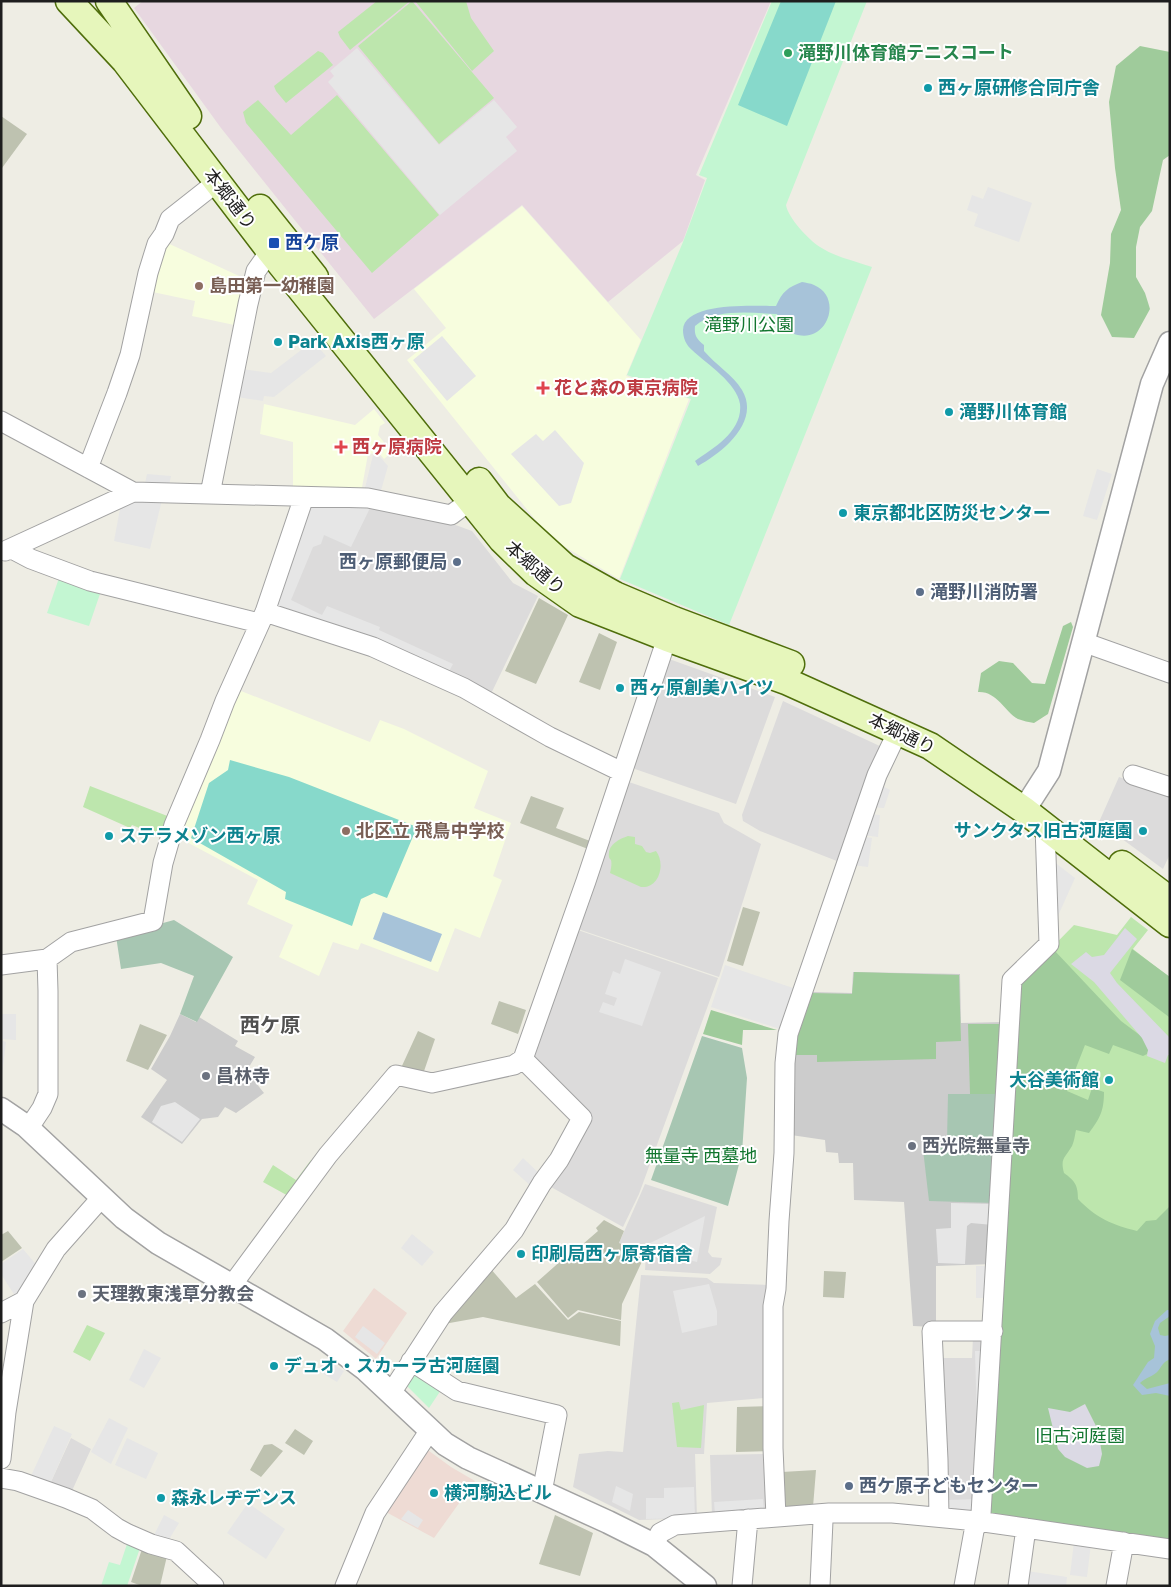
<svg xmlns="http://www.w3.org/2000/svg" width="1171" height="1587" viewBox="0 0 1171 1587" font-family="'Golos Text','Noto Sans JP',sans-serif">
	<rect width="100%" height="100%" fill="#eeede4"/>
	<!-- residential -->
	<path fill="#dcdbdb" d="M313,502l107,10 52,19 41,52 25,13 -49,102 -216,-87z
		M669,659l106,38 -39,107 -101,-35 -3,-6z
		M783,701l101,47 -42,115 -82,-32 -17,-10 -1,-6z
		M1119,777l51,17v60l-7,15 -64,-47z
		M629,782l90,31 5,10 37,21 -42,133 -144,-49z
		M575,929l143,49 -79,216 -16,33 -72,-40 38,-69 -57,-59z
		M645,1184l72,23 -9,45 4,5 10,1 -2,7 -10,9 -65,-4 1,-17 -27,-10z
		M641,1275l66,3 7,5 54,2 -3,113 -58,5 -3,51h-9l2,64 -58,2 -66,-33 6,-33 29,-3 15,1z
		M973,1337h13l-7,174 -32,-1 -6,-152h31z
		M71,1438l20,11 -20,44 -21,-9z
		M767,1454l3,53 -5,6 -53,3 -2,-61z"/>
	<!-- commercial -->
	<path fill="#eedbd4" d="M374,1288l33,25 -31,46 -33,-28z
		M425,1448l26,19 24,14 -41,57 -48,-26z"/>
	<!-- industrial -->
	<path fill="#e7d7e0" d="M143,1h628l-75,174 9,5 -22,61 -75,61 -86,-97 -148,114 -153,-191 -87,-120z"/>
	<!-- education -->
	<path fill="#f7fdde" d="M522,206l119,134 -15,36 63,23 -70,180 -64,-38 -9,-8 -139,-173 39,-32 -32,-39z
		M163,241l87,40 -11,45 -47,-10 3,-15 -47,-10z
		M264,404l91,21 19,-16 11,14 -5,3 -2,9 14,17 -8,7 -5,-6 -11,1 -7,39 -68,-1v-50l-33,-8z
		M236,689l134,53 10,-22 24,9 84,42 -14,37 37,15 -18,53 9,4 -22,58 -25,-10 -17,44 -77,-29 -3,7 -25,-8 -14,34 -40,-19 14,-32 -46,-21 11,-24 -77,-41 20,-69z"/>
	<!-- religious -->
	<path fill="#ccc" d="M853,972l107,2 1,49 45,-1 -13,242 -57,2v61l-23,-1 -9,-124 -50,-2 -1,-37h-14l-1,-10 -12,-1 -1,-12 -34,-5 2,-95 18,-48 41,1z
		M180,1014l16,8 3,-5 39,24 -3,5 20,11 -9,15 12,8 -2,3 8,10 -28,20 -11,-6 -7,10 -16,2 -20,25 -41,-27 26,-37 -16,-11 19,-33z"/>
	<!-- construction -->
	<path fill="#bec2b0" d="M1,116l26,18 -25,34 -1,-1z
		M539,598l29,17 -32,69 -31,-13z
		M599,633l18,9 -17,48 -21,-8z
		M531,796l33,12 -8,20 34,13 -2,8 -68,-26z
		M743,907l17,5 -17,54 -16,-5z
		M499,1001l27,9 -8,24 -27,-10z
		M140,1024l27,11 -19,35 -22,-9z
		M418,1031l17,8 -13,38 -21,-9z
		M604,1220l20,11 -5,12 27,10 -24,51 -1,16 -43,-10 -10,8 -31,-36 44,-39 2,1 15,-13 -2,-3z
		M8,1231l14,17 -21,14v-27z
		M490,1268l26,30 19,-14 33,36 11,-8 42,9 -1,25 -137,-29 -39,7z
		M824,1271l22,1 -2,26 -21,-1z
		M769,1406l-1,45 -32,1 1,-45z
		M295,1429l18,12 -9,14 -19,-12z
		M272,1444l11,7 -22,26 -11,-7 14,-25z
		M816,1470l-3,37 -26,2 -2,-5 -3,-32z
		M555,1515l38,18 -13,43 -41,-12z
		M142,1549l25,7 -7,30h-18l-11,-4z"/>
	<!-- grass -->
	<path fill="#bde6ad" d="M377,1h33l-60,49 -10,-13 -2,-5z
		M412,1l82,97 -55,46 -81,-98z
		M415,1h51l5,17 23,33 -22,20z
		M318,51l5,2 10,12 -47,38 -10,-12 -2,-5z
		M337,95l102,120 -67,58 -126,-150 -3,-11 15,-12 33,35z
		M90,786l80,31 -6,21 -32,-13 -2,3 -47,-21z
		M628,836l7,1v7l7,2 4,6 4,1 6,-2c10,13 3,38 -15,36l-31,-14c1,-4 2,-9 1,-13 -1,-1 -2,-2 -2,-3 -2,-12 10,-18 19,-21z
		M1131,917l17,13 -15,19 37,29v562l-185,-25 32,-532 57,-58 43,10z
		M311,1160l6,5 -25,33 -29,-16 10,-17 23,15z
		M87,1325l18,8 -15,28 -17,-9z
		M679,1402l2,8 23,-5 -3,43 -24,-1 -5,-44z"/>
	<!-- forest -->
	<path fill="#9fcb9b" d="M1140,46l30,6v103l-7,5 -11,51 -12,16 -4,20v30l9,16 5,16 -16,29 -22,-1 -11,-22 9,-52 1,-29 10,-24 -6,-42 -6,-66 7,-36z
		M1071,622l2,5 -25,87 -14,9c-5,-1 -11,-2 -16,-4 -14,-8 -21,-28 -40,-27l3,-19 18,-12 14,2 19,20 13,1 18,-58z
		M1132,949l38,28v50l-1,-10 -49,-37z
		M1054,950l67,71 20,15 8,12 -2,6 -4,2 -30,-11 -4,9 -24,-9 -18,46 21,9 4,-12 12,4c0,19 -4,26 -15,41l-13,-3c-1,5 -2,12 -4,16 -7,12 -12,12 -8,27 11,8 14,12 14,26 18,19 35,26 59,32l9,-10 10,-1 14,-14v333l-185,-24 33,-531z
		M854,972l105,3 2,66 -25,1v17l-119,3v-7h-25l19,-62 41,1z
		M711,1010l66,20h-34l-1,15 -39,-11z
		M968,1024h37l-3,70h-32z"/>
	<!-- cemetery -->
	<path fill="#a7c6b2" d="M174,920l59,37 -36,65 -17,-8 14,-38 -33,-13 -40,6 -5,-33z
		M702,1036l40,12 5,30 -5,75 -14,53 -77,-26z
		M948,1094h54l-7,109 -66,-2 -7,-60 25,-1z"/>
	<!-- park -->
	<path fill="#c3f6d2" d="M772,1h95l-81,204c2,13 23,35 34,42 15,10 35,14 52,20l-143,358 -109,-46 71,-180 -64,-24 56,-133 24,-64 -8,-3z
		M59,578l42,13 -12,35 -42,-13z
		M413,1369l30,18 -14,21 -25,-25z
		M127,1544l13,4 -13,38h-26l8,-24 11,3z"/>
	<!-- pitch -->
	<path fill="#87d9cb" d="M781,1h55l-49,125 -49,-21z
		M230,760l59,17 128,50 -30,71 -13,-5 -13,6 -9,27 -67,-27 1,-7 -95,-54 18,-55 19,-13z"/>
	<!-- parking -->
	<path fill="#e6e6e6" d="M357,48l82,97 55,-45 23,27 -11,10 11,14 -77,64 -112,-133 6,-6 -4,-5z
		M988,187l44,16 -13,39 -45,-16 4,-12 -11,-4 5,-15 11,4z
		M442,336l34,40 -29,25 -34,-41z
		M313,341l13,15 -52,41 -10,-1 -1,5 -26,-4 5,-28 29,4z
		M555,430l29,33 -13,40 -12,3 -48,-52 25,-20 7,7z
		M373,455l7,2 8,9 -8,28 -16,-2z
		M1097,469l15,5 -15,46 -14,-4z
		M147,474l24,2 -3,13 -24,-1z
		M139,500h23l-12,49 -36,-8 6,-32z
		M309,504l62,2 -20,41 -27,-12 -3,9 -8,3 -22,53 31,15 5,-9 53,21 -1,3 74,34 -6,11 -173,-65z
		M879,784l11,6 -6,18 -13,-1z
		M868,814l12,1 -2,22 -16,-2z
		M861,836l11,2 -4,29 -16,-2z
		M1053,861l22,17 -18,40z
		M625,959l36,13 -19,54 -43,-14 4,-10 11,4 3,-8 -12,-4 8,-23 7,3z
		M725,965l71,24 -13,41 -72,-23z
		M1,1014h15v26l-13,-1v2l3,1 -5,41z
		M175,1102l25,17 -18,23 -30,-20 9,-16z
		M523,1158l18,17 -9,12 -19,-17z
		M951,1203l44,1 -2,21 -22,-2 -4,3 -2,38 -27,-1 -2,-34 15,-1z
		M705,1216l-8,46 -57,-14z
		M412,1234l22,18 -12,14 -21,-18z
		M23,1249l16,19 -22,31 -16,-25v-10z
		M976,1266h17l-1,32h-16z
		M709,1284l8,27v14l-35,8 -9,-42z
		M363,1326l22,17 -8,11 -22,-17z
		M144,1349l17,9 -17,30 -15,-8z
		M975,1351h11l-4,71h-5z
		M325,1359l19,12 -7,11 -20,-12z
		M109,1418l19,10 -17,36 -20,-12z
		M54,1426l18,8 -22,50 -19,-8z
		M127,1438l31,15 -12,26 -31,-14z
		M616,1486l17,8 -3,17 -18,-9z
		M694,1487l1,31 -49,1v-21h18v-10z
		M763,1499l1,13 -49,3 -1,-13z
		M977,1499l-5,15 -25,-4v-10z
		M248,1503l37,26 -19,30 -39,-26z
		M408,1510l15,10 -5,8 -17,-9z
		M164,1515l15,8 -11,18 -15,-4z
		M1074,1542l17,2 -4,33 -17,-2z
		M1027,1571l40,6 -1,9h-42z"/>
	<!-- plaza -->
	<path fill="#dbd9e4" d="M1125,928l12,11 -27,34 7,10 53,55v17h-2l-3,8 -18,-7 1,-6 -6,-12 -48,-56 -23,-18 15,-12 6,5 12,-2z
		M1085,1404l13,26 4,24 -3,12 -12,2 -22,-11 -7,-8 -10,-41 22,4z"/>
	<!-- water -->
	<path fill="#a7c3d9" d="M802,282c4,1 8,1 12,3 29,12 14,57 -16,50 -6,-1 -13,-4 -16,-10 -3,-3 -4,-8 -5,-11 -26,-1 -61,-6 -82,12 -1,10 2,13 9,19v6c12,14 29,24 38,39 19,32 -20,63 -44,76l-3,-5c19,-13 48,-30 45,-57 -3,-21 -33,-40 -48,-54 -6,-5 -9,-12 -9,-20 1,-29 73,-24 93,-24 6,-14 12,-19 26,-24z
		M383,912l59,22 -11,28 -58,-23z
		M1167,1310h3v6l-10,7 -2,5 2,7 5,1 5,-1v24c-7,3 -8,7 -12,12 -4,5 -13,7 -18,12l7,6 23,-6v13l-14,-3 -14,2 -9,-10 15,-23 6,-4 1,-12 -5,-12 5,-13z"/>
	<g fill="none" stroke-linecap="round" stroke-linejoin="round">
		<defs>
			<path id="minor" d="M1,421l132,71 235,6 83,17 20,-15
				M88,468l29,-75 13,-38 18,-82 9,-29 7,-10 6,-15 47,-37
				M210,494l38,-190 8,-33 14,-20
				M12,549l19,10 59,22 169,42
				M5,551l128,-59
				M265,612l108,35 33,15 58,26 86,49 72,35
				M1083,642l87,31
				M1133,775l37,12
				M47,959l24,-17 82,-21 10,-58 11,-38 36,-85 15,-39 40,-89 39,-115
				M1,965l46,-6 1,32v103l-6,14 -14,21
				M232,1285l96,-130 68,-80 36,8 82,-18 9,-6 63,-178 81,-243
				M1,1313l23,-12
				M411,1361l46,30 100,24 -15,77
				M391,1393l52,-80 71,-83 28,-47 17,-23 23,-42 -59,-59
				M1,1459l5,-47 18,-111 32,-52 46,-52
				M1,1478l17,3 48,17 26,11 25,19 11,6 23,10 25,7 38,35
				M776,1517l-3,-69v-142l3,-17 3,-68 5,-68 1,-90 3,-29 89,-259 21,-44
				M939,1517l-1,-57 -6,-129h61
				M654,1545l6,-12 15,-8 154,-12h63l85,8 193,28
				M345,1586l30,-73 55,-83
				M742,1586l6,-67
				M820,1586l3,-65 -2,-7
				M964,1586l10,-55 7,-17 31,-534 37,-36 -4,-118
				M1018,1586l8,-58
				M1116,1586l8,-44"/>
			<path id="tertiary" d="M1024,810l25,-39 103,-387 18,-41
				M1,1109l25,17 98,92 34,25 167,96 40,30 80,75 23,14 140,64 46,23 51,41"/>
			<path id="secondary" d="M69,1l56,60 145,190 232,289 34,33 44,31 87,34 119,43 144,65 94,64 146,114
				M109,1l79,115
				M260,208l55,69
				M479,481l19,25 67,61 50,28 59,25 117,44
				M1122,864l48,36"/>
		</defs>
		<!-- minor casing -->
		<use href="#minor" stroke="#a2a2a2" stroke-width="21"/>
		<!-- tertiary casing -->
		<use href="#tertiary" stroke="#a2a2a2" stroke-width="25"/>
		<!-- secondary casing -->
		<use href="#secondary" stroke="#4f6e0b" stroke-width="29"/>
		<!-- minor -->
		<use href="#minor" stroke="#fff" stroke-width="19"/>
		<!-- tertiary -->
		<use href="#tertiary" stroke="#fff" stroke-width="22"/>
		<!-- secondary -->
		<use href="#secondary" stroke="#e6f6bb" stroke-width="26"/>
	</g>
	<!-- markers -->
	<circle fill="#2e9e5b" stroke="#fff" stroke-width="2" cx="788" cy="53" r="5"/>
	<g fill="#0f9aa8" stroke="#fff" stroke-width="2">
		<circle cx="928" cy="88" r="5"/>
		<circle cx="278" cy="342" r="5"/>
		<circle cx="949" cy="412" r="5"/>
		<circle cx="843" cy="513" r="5"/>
		<circle cx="620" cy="688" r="5"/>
		<circle cx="1143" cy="831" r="5"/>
		<circle cx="109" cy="836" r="5"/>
		<circle cx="1109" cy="1080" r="5"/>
		<circle cx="521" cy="1254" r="5"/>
		<circle cx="274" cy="1366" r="5"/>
		<circle cx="434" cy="1493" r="5"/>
		<circle cx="161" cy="1498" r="5"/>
	</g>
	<rect fill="#1a4fb4" stroke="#fff" stroke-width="2" x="268" y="237" width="12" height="12" rx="2.5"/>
	<g fill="#8d6e63" stroke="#fff" stroke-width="2">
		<circle cx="199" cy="286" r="5"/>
		<circle cx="346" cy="831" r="5"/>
	</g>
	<g fill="#e0444e" stroke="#fff" stroke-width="2">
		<path d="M540.5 380.5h5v5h5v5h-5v5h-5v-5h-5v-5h5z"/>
		<path d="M338.5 439.5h5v5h5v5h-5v5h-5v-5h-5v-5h5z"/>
	</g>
	<g fill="#5c6f8a" stroke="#fff" stroke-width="2">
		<circle cx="457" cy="562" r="5"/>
		<circle cx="920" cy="592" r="5"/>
		<circle cx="849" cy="1486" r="5"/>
	</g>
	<g fill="#6b7280" stroke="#fff" stroke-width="2">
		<circle cx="206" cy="1076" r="5"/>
		<circle cx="912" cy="1146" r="5"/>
		<circle cx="82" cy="1294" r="5"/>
	</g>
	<g text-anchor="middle" stroke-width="4" stroke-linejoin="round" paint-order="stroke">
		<!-- leisure labels -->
		<g font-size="18" font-weight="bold" fill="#27864d" stroke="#fff" text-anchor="start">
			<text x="798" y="59">滝野川体育館テニスコート</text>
		</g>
		<!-- culture labels -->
		<g font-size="18" font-weight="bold" fill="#0d838f" stroke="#fff" text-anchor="start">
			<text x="938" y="94">西ヶ原研修合同庁舎</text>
			<text x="288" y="348">Park Axis西ヶ原</text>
			<text x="959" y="418">滝野川体育館</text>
			<text x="853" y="519">東京都北区防災センター</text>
			<text x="630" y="694">西ヶ原創美ハイツ</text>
			<text x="1133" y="837" text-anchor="end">サンクタス旧古河庭園</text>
			<text x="119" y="842">ステラメゾン西ヶ原</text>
			<text x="1099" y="1086" text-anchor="end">大谷美術館</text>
			<text x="531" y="1260">印刷局西ヶ原寄宿舎</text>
			<text x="284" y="1372">デュオ・スカーラ古河庭園</text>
			<text x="444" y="1499">横河駒込ビル</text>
			<text x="171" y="1504">森永レヂデンス</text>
		</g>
		<!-- street labels -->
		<g font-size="18" fill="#1e1e1e" stroke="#fff">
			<text transform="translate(230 199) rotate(52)" y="6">本郷通り</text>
			<text transform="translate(535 568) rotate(41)" y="6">本郷通り</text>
			<text transform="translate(902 734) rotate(26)" y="6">本郷通り</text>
		</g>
		<!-- transit labels -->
		<g font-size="18" font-weight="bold" fill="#164399" stroke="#fff" text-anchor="start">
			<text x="285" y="249">西ケ原</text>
		</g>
		<!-- education labels -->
		<g font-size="18" font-weight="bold" fill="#785e54" stroke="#fff" text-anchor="start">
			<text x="209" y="292">島田第一幼稚園</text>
			<text x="356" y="837">北区立 飛鳥中学校</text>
		</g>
		<!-- park labels -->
		<g font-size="18" fill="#12762f" stroke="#fff">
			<text x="749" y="331">滝野川公園</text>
			<text x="701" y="1162">無量寺 西墓地</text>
			<text x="1080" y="1442">旧古河庭園</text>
		</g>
		<!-- health labels -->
		<g font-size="18" font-weight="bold" fill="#be3a42" stroke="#fff" text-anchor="start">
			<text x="554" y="394">花と森の東京病院</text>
			<text x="352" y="453">西ヶ原病院</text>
		</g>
		<!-- service labels -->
		<g font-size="18" font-weight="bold" fill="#4e5e75" stroke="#fff" text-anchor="start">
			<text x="447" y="568" text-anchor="end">西ヶ原郵便局</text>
			<text x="930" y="598">滝野川消防署</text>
			<text x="859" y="1492">西ケ原子どもセンター</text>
		</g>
		<!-- worship labels -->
		<g font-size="18" font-weight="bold" fill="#5b616d" stroke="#fff" text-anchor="start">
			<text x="216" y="1082">昌林寺</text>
			<text x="922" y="1152">西光院無量寺</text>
			<text x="92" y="1300">天理教東浅草分教会</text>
		</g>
		<!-- quarter labels -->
		<g font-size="20" font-weight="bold" fill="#515151" stroke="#fff">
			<text x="270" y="1032">西ケ原</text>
		</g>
	</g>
	<!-- border -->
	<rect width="1171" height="1587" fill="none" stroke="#1e1e1e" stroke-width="5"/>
</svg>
